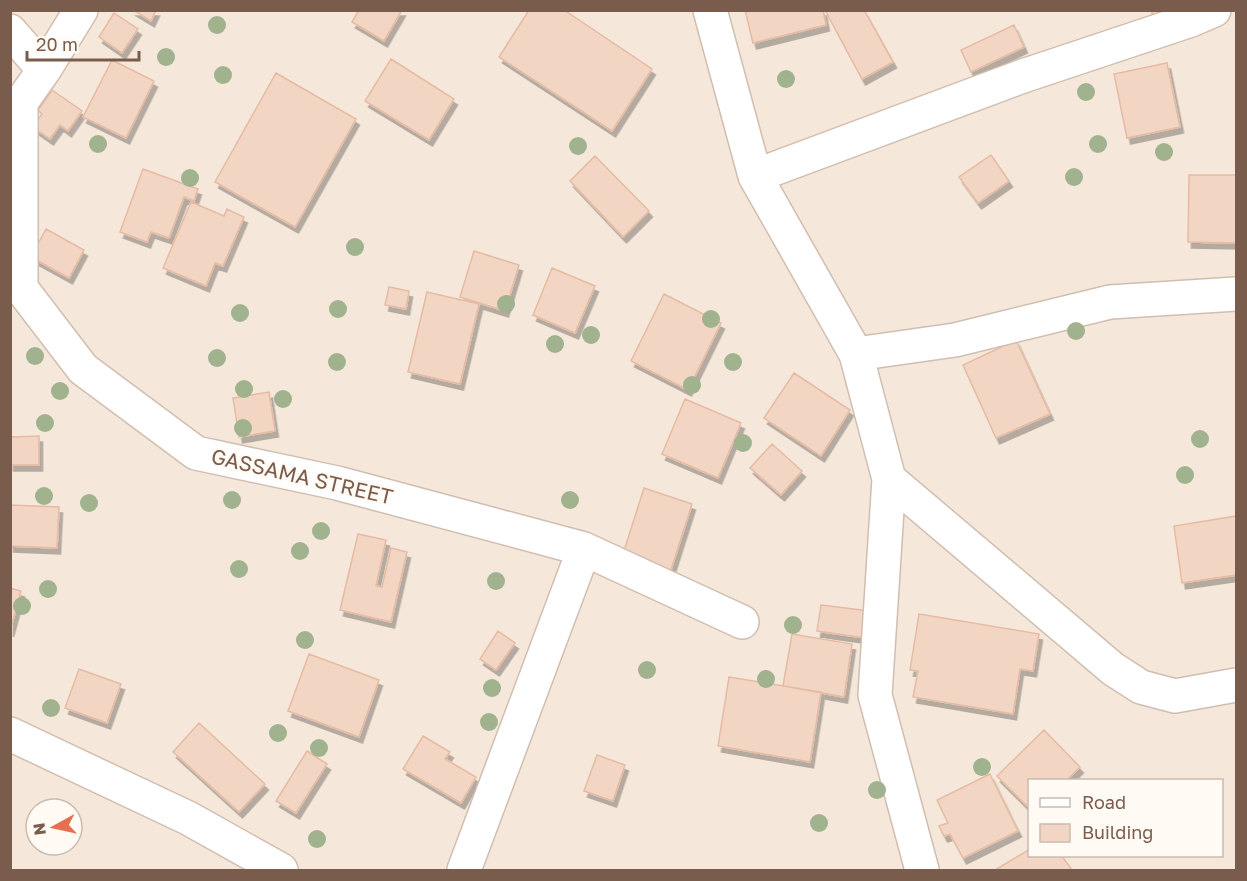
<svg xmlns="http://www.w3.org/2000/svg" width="1247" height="881" viewBox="0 0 1247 881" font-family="'Golos Text',sans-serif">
	<defs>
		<filter id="shadow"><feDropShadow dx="3.5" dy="6" stdDeviation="0" flood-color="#0004"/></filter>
	</defs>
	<rect width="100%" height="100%" fill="#fdf6ec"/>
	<!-- residential -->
	<path fill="#f5e8da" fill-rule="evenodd" d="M10,11h1226v859h-1225zM1030,780h192v76h-192zM36,809h36v36h-36z"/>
	<!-- building -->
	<path fill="#f3d5c3" stroke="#e6bba3" stroke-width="1.5" filter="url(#shadow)" d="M133,10h23l-5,11z
		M359,10h43l-18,31 -32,-19z
		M529,10h35l88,59 -40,62 -113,-74z
		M745,10h78l3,15 -73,18z
		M825,10h39l29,52 -31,17z
		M1151,10h14l-12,6z
		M114,13l24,16 -16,24 -23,-16z
		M1014,25l10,22 -53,25 -10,-22z
		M391,59l63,40 -25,41 -64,-39z
		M112,60l42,21 -28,57 -43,-21z
		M1167,63l13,64 -53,11 -13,-64z
		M276,73l80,46 -61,108 -80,-45z
		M52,90l30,21 -14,20 -8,-6 -10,14 -17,-12 9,-13 -4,-4z
		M991,155l18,26 -31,22 -19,-26z
		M595,156l54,55 -26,26 -53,-56z
		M143,169l55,20 -4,12 -10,-4 -15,41 -18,-6 -4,10 -27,-10z
		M1189,175h47v68l-48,-1z
		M191,202l33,14 3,-7 17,8 -21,49 -8,-3 -9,23 -43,-18z
		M46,229l38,21 -15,28 -38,-21z
		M474,251l45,14 -14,46 -45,-14z
		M552,268l43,18 -20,47 -42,-18z
		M389,287l20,4 -3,18 -21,-4z
		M427,292l52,12 -19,80 -52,-12z
		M664,294l57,29 -33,67 -57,-29z
		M1016,340l34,74 -54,24 -33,-73z
		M794,373l56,37 -29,46 -57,-38z
		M269,392l6,39 -36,6 -6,-39z
		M685,399l56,24 -23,55 -56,-24z
		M39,436v29h-29v-28z
		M772,444l30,27 -21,24 -31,-27z
		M644,488l48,16 -22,69 -48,-16z
		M10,505l49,2 -2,41 -47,-2z
		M1236,516v59l-54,8 -8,-57z
		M358,534l28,6 -10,46 6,1 9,-39 16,4 -16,70 -51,-12z
		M10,588l11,3 -11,40z
		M821,605l48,6 -4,27 -48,-7z
		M919,614l120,20 -6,37 -13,-2 -7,45 -100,-17 5,-26 -8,-1z
		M498,631l17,12 -19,27 -16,-11z
		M792,634l60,10 -8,53 -61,-11z
		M309,654l70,26 -20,57 -71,-26z
		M79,669l42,15 -14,39 -42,-15z
		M729,677l92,15 -11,70 -92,-16z
		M199,723l66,61 -26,28 -66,-60z
		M1044,730l36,37 -13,13h-37v29l-33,-33z
		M423,736l27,16 -5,7 31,18 -15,26 -58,-34z
		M307,751l20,13 -31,49 -20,-12z
		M597,755l28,10 -12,36 -29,-10z
		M990,774l28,57 -55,27 -13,-24 -6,2 -5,-10 9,-3 -11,-23z
		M1030,849v7h32l10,14h-77z"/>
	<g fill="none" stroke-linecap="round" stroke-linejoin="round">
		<defs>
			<path id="minor" d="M710,10l45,166 101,178 33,125 -14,216 47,175
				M10,31l34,39
				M21,102v186l62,81 113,84 141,30 247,66 158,73
				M10,118l34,-48 37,-60
				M755,176l268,-100 168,-56 23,-10
				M856,354l99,-14 155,-38 126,-8
				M889,479l224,190 28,18 34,9 61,-11
				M10,734l178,84 93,52
				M464,870l120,-321"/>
		</defs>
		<!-- minor casing -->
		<use href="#minor" stroke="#d1beb0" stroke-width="36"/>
		<!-- minor -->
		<use href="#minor" stroke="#fff" stroke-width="33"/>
	</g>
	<!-- trees -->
	<g fill="#a0b28e">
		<circle cx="217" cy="25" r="9"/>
		<circle cx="166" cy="57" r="9"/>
		<circle cx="223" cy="75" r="9"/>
		<circle cx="786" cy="79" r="9"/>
		<circle cx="1086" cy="92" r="9"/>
		<circle cx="98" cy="144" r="9"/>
		<circle cx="1098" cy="144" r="9"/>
		<circle cx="578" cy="146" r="9"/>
		<circle cx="1164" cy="152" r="9"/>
		<circle cx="1074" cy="177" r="9"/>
		<circle cx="190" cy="178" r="9"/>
		<circle cx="355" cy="247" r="9"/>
		<circle cx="506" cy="304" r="9"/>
		<circle cx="338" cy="309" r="9"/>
		<circle cx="240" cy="313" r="9"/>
		<circle cx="711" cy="319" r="9"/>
		<circle cx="1076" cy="331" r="9"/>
		<circle cx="591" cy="335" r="9"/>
		<circle cx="555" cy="344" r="9"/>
		<circle cx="35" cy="356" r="9"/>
		<circle cx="217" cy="358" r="9"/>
		<circle cx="337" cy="362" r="9"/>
		<circle cx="733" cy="362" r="9"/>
		<circle cx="692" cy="385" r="9"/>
		<circle cx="244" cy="389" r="9"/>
		<circle cx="60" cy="391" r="9"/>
		<circle cx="283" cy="399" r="9"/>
		<circle cx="45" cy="423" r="9"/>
		<circle cx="243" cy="428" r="9"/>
		<circle cx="1200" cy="439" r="9"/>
		<circle cx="743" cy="443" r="9"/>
		<circle cx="1185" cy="475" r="9"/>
		<circle cx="44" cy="496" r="9"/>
		<circle cx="232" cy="500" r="9"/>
		<circle cx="570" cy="500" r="9"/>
		<circle cx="89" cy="503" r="9"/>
		<circle cx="321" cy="531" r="9"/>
		<circle cx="300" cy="551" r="9"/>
		<circle cx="239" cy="569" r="9"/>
		<circle cx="496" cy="581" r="9"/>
		<circle cx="48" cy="589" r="9"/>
		<circle cx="22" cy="606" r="9"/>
		<circle cx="793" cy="625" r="9"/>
		<circle cx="305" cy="640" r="9"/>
		<circle cx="647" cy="670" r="9"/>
		<circle cx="766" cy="679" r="9"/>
		<circle cx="492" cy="688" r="9"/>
		<circle cx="51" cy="708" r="9"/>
		<circle cx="489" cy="722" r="9"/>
		<circle cx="278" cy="733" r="9"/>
		<circle cx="319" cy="748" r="9"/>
		<circle cx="982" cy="767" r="9"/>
		<circle cx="877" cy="790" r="9"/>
		<circle cx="819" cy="823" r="9"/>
		<circle cx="317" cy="839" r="9"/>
	</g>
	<g text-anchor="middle" stroke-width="4.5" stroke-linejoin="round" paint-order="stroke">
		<!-- street labels -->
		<g font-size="21" fill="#7a5c4d" stroke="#fffaf3">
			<text transform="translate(302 477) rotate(13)" y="7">GASSAMA STREET</text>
		</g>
	</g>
	<!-- border -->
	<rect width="1247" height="881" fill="none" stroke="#7a5c4d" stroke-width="24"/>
	<!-- legend -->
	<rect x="1028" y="779" width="195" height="78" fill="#fffaf3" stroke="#cabbb1" stroke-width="1.5"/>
	<rect x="1040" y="798" width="30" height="9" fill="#ffffff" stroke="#cabbb1" stroke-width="1.5"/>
	<text x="1082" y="809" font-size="18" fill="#7a5c4d">Road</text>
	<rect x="1040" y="824" width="30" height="18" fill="#f3d5c3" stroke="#cabbb1" stroke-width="1.5"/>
	<text x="1082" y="839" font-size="18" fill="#7a5c4d">Building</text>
	<!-- north arrow -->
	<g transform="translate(54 827) rotate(262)"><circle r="28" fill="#fffaf3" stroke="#cabbb1" stroke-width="1.5"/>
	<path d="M0-4.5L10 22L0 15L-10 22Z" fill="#e76f51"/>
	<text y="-9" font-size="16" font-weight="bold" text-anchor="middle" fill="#7a5c4d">N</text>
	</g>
	<!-- scale -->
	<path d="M27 51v9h112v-9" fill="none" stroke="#7a5c4d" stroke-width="3"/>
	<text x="36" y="51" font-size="18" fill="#7a5c4d" stroke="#fffaf3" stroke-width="4.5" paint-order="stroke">20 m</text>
</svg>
